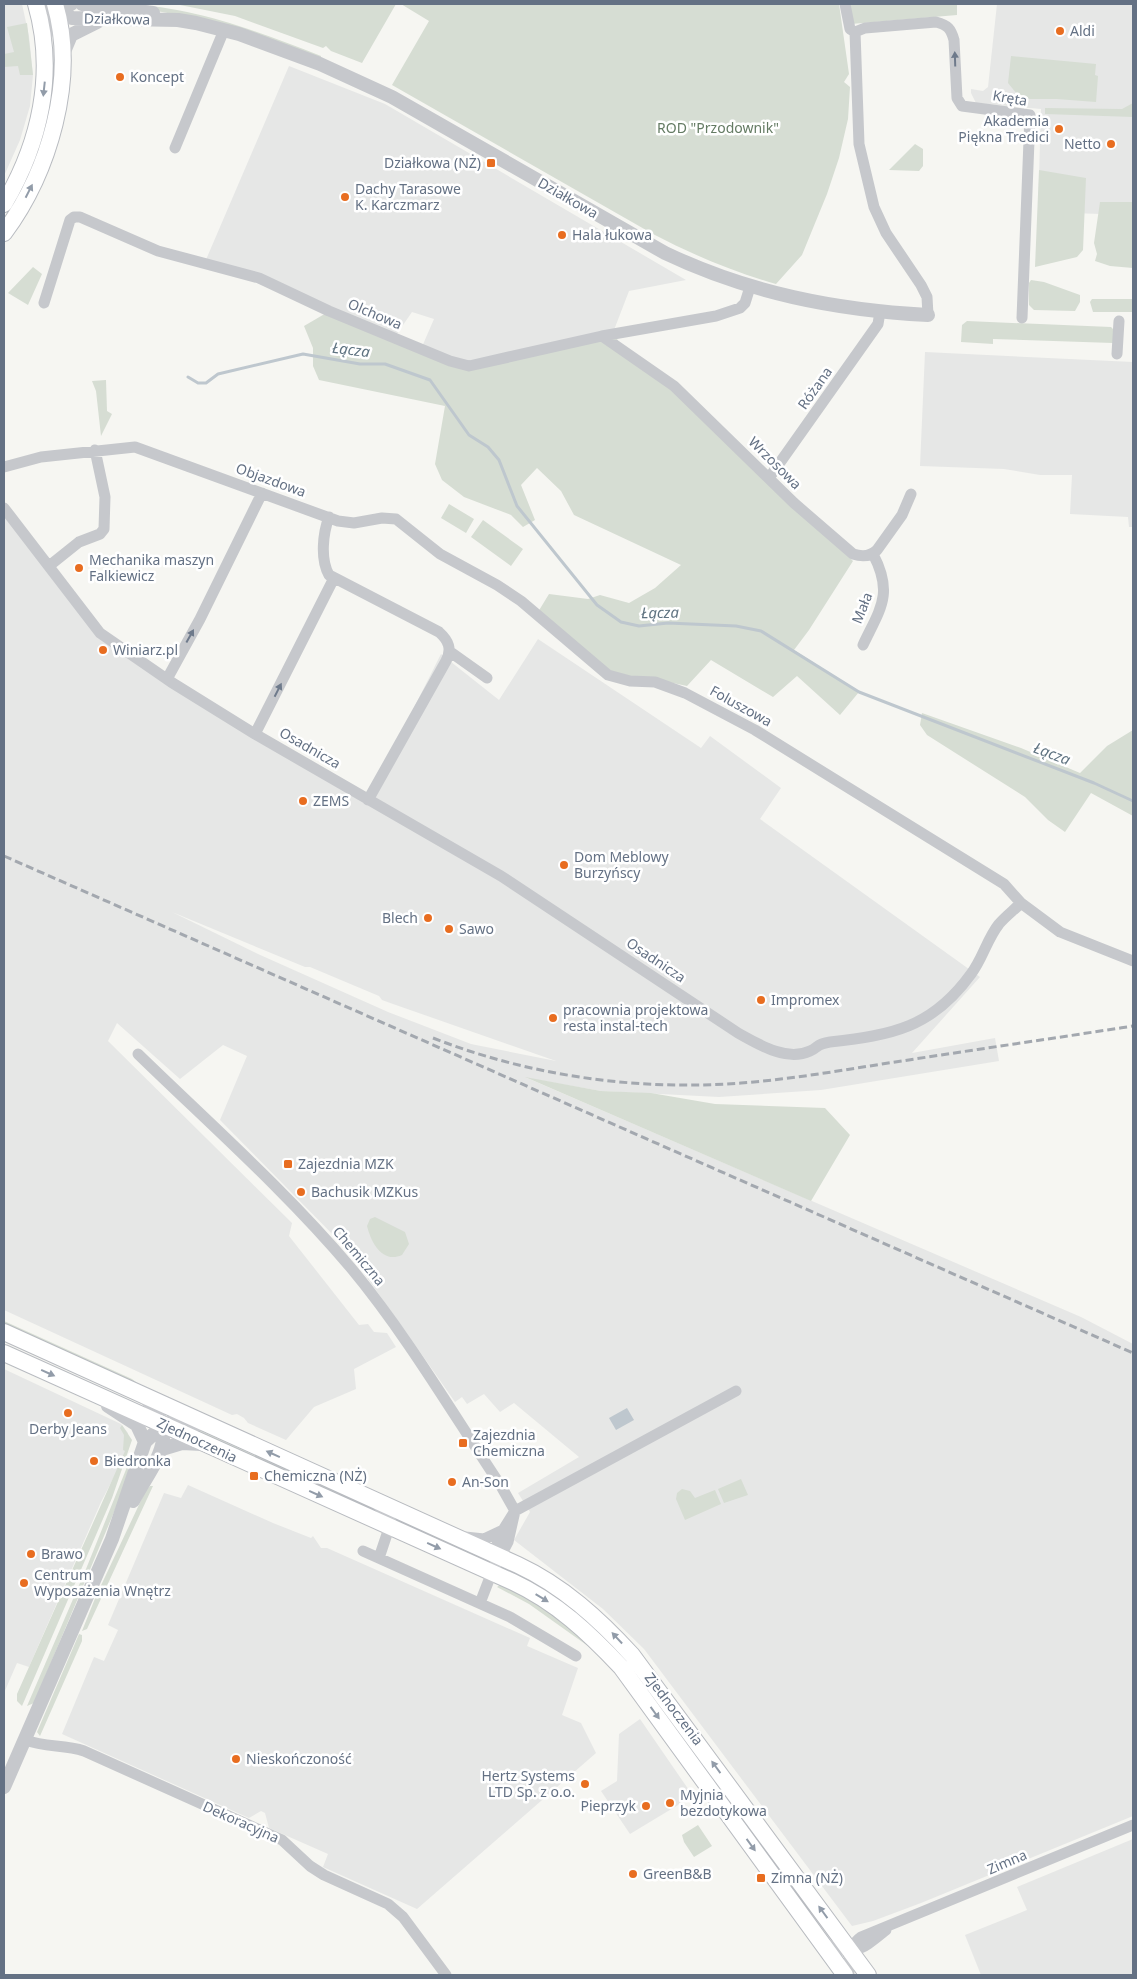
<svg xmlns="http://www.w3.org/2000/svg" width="1137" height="1979" viewBox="0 0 1137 1979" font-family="'Noto Sans',sans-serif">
	<rect width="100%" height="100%" fill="#f6f6f2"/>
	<!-- built -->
	<path fill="#e6e7e6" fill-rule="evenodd" d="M4,4h18l7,32 4,39 -3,31 -10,34 -16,36z
		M997,4h136v211l-95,-3 3,-103 -65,-6 -5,-10v-4l12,2 5,-4z
		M289,66l96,38 301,176 -57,11 -15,39 -145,36 -48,-17 13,-30 -22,-7 -18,26 -189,-76z
		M925,352l208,10v165h-4l-1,-10 -58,-3 2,-39h-32l-36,-6 -84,-3z
		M4,507l95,125 113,76 157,89 72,-143 58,46 39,-61 163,109 9,-12 71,52 -21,31 220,158 -68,76 83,-15 4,23 -178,29 -102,7 -118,-6 -74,-13 554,239 52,27v472l-212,87 -48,18 -21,5 -208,-277 -41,-40 -89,-69 16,-28 -12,-19 61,-36 -65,-54 -14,9 -16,-18 -17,10 -5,-7 -7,5 -51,-73 -60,-83 -124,-126 27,-64 -24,-11 -43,34 -63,-56 -9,18 184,182 -3,13 70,89 9,-1 6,8 13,1 9,14 -42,22 2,20 -42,18 -28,33 -38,-17 -4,-5 -7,-4 -5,1 -228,-105zM172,912l133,55h5l69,29 3,4 11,4 163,57 -85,-17 -83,-32 -130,-58z
		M4,1369l117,55 7,9 1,15 -28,54 -72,165 -12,-4 -13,30z
		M188,1485l85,38 38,15 2,-2 8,12h6l203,90 -3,8 51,22 -16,47 19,8 15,30 -179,156 -94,-42 5,-13 -59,-26 -4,-15 -4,-2 -12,7 -187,-84 32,-77 10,4 14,-31 -10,-5 56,-132 17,5z
		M640,1719l53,77 -63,38 -29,-43 16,-10 2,-47z
		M1133,1839v136h-152l-16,-40 62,-25 -10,-23z"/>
	<!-- green -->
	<path fill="#d6ddd3" d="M117,4c70,0 140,27 204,52v2l-131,-41z
		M175,4h221l-34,59 -31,-12 -5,-5 -3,2 -88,-32z
		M401,4h438l10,70 -5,8 6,5 -2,32 -9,39 -12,36 -25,61 -26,29c-42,-12 -83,-29 -123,-50l-261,-149 37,-64z
		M848,4h109v11l-106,9z
		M27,23l6,52h-13l-2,-9 -14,1v-13l10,-2 -7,-25z
		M1011,56l85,8 -1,11 3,1 -2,26 -39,-3h-36l-13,-16z
		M1133,103v14l-88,-3v-6l77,1z
		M915,144l8,5v17l-4,5 -30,-1z
		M1039,170l47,8 -3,72 -6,7 -42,10z
		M1100,202h33v66l-23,-2 -15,-5 2,-7 -3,-11z
		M33,267l9,7 -14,31 -20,-12z
		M1031,280l13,2 36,13v7l-5,9 -41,-1 -5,-5v-22z
		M1092,299h41v13h-40l-3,-10z
		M328,312l104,42 44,8 138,-32 7,20 38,28 194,183 -44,69 -15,20 65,42 -19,23 -43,-39 -24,21 -62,-37 -24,26 -28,-6 -42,-4 -79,-64 11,-18 39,5 12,-4 29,8 26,-15 26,-23 -107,-50 -13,-24 -24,-23 -16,17 14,35 -12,7 -12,-12 -47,-18 -22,-17 -7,-16 10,-58 -126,-26 -6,-14v-18l-9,-22z
		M967,321l144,6 3,3 -1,13 -120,-4v5l-32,-2 1,-17z
		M106,380l1,31 5,3 -11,22 -5,-45 -4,-10z
		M449,504l25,15 -8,14 -25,-15z
		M483,520l40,29 -12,17 -40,-29z
		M922,713l99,35 59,25 27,-27 26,-16v86l-42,-23 -26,39 -17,-12 -23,-23 -98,-62 -7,-10z
		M525,1077l76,14 50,2 64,11 110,4 25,27 -39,66z
		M375,1217l30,15 4,12 -7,11c-20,9 -31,-13 -35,-29l3,-7z
		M4,1321l128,58 5,4 -133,-57z
		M180,1424l10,2 169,76 -2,4z
		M122,1425l10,15 -20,58 -90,208 -5,-5v-7l108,-243 -2,-1 1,-15 -4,-7z
		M127,1467l3,7 -96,229 -7,3 59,-137z
		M741,1479l7,16 -24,8 -6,-14z
		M150,1486h3l-66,143 -5,2 14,-35 49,-104z
		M682,1489l8,2 5,7 20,-8 6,14 -36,16 -9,-21 1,-6z
		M501,1584l36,16 65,56 -73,-52 -32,-17z
		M79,1634l3,1v6l-42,95 -3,-4z
		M698,1825l14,21 -18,11 -10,-15 -2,-7z"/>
	<!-- water -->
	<path fill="#bec7ce" d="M627,1408l7,12 -18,10 -7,-12z"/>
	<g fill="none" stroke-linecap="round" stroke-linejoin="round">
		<!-- stream -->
		<path stroke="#bec7ce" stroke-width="3" d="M188,377l10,6h8l12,-9 85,-20 57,10h25l45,16 39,55 19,12 11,13 18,46 80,99 24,17 18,4 29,-3 68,3 25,5 98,61 235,91 39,18"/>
		<defs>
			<path id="secondary" d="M4,204c36,-61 52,-131 32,-200
				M4,233c45,-61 73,-154 51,-229
				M4,1332l514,233c45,21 81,54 114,90l236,320
				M4,1353l509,229c43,20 76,51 108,85l224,308"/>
		</defs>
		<!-- secondary casing -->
		<use href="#secondary" stroke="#b8bbc0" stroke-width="18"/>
		<!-- minor -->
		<path stroke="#c6c8cc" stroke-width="11" d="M845,4l5,25 5,3
			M855,32l10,-4 71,-6c12,3 15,7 18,18l3,58 5,8 68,9 -8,203
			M855,32l4,112 15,63 12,26 35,52 6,12 1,18
			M175,148l49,-118
			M44,303l26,-83 4,-3h6l78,34 101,27 70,33 121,50 19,5 133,-30 114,-20 24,-8 5,-5 5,-16
			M602,336l72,50 120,117 59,51c9,3 17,3 24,-4l25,-35 9,-21
			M1117,354l2,-33
			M4,467l37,-10 94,-10 203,74 16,2 28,-5 14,1 44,35 57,31 24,16 87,74 22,6 25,1 30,11 70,37 249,154 17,19 39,29 73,29
			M769,478l109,-154 2,-12
			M4,508l96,125 71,49 84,52 246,142 237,157c20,11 48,29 72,18 9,-4 6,-7 20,-9 62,-7 102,-14 141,-68 12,-16 16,-35 28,-50 7,-8 15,-14 22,-21
			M329,517c-6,16 -9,42 0,58l110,57c10,9 13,17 7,29l-78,139
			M49,566l30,-24 21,-8 4,-5 1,-32 -10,-47
			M863,645c17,-36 31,-51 10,-91
			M449,651l38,27
			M167,679l33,-60 62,-126
			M255,734l79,-156
			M138,1054c72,70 148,137 213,214 55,66 102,146 150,218l14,25 -7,31 -16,30 -12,31
			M378,1505l13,17 -12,36
			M465,1537l19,2 17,-8
			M363,1551l147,66 66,39
			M495,1560l3,-22 17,-27 221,-120
			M26,1740c19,8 38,4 58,11l198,89 28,26 14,9 64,29 15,13 43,58
			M822,1943c34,13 38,8 64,-13
			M849,1975c-1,-14 0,-30 12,-38l272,-112"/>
		<!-- tertiary -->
		<path stroke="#c6c8cc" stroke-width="14" d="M44,4l28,14 106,2 18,3 43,11 81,30 72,33 273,156c84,40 170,57 263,62
			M82,4l71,9
			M44,40c3,-15 12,-30 27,-36
			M63,54l8,-19 26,-13
			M108,1406l29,19 8,17
			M162,1449l20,-6 20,1
			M133,1501c21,-40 50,-64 11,-105
			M4,1787l108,-248 33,-97 18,-17 13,-4 23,3"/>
		<!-- secondary -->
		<use href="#secondary" stroke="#fff" stroke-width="16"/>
		<!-- rail -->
		<path stroke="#a3a8af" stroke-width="3" stroke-dasharray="8 4" stroke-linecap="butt" d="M4,856l1129,497
			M433,1038c97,38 204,53 308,45 54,-4 107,-14 161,-22 77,-12 154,-23 231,-35"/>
	</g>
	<!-- one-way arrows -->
	<defs><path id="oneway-solid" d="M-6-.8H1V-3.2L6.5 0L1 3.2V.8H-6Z" transform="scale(1.25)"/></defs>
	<g fill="#6e7a8b">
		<use href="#oneway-solid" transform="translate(955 59) rotate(-92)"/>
		<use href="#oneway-solid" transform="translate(190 636) rotate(-61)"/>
		<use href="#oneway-solid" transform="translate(278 690) rotate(-63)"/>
	</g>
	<g fill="#929ca9">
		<use href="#oneway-solid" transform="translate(44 89) rotate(96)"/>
		<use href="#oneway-solid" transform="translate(29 191) rotate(-63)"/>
		<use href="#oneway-solid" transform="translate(48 1373) rotate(24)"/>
		<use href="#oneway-solid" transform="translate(273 1454) rotate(-156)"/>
		<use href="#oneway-solid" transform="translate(316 1494) rotate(24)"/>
		<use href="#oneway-solid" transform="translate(434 1546) rotate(24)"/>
		<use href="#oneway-solid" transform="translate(542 1598) rotate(31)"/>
		<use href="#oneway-solid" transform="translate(617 1638) rotate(-133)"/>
		<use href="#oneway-solid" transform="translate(655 1713) rotate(54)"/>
		<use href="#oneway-solid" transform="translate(716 1767) rotate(-126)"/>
		<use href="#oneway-solid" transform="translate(751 1845) rotate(54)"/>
		<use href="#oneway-solid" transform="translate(823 1912) rotate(-126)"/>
	</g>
	<!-- markers -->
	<g fill="#e86d20" stroke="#fff" stroke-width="2">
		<circle cx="1060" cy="31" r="5"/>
		<circle cx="120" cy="77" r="5"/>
		<circle cx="1059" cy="129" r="5"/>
		<circle cx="1111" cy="144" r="5"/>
		<rect x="486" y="158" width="10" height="10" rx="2.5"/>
		<circle cx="345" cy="197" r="5"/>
		<circle cx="562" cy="235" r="5"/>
		<circle cx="79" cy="568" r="5"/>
		<circle cx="103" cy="650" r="5"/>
		<circle cx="303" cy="801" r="5"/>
		<circle cx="564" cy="865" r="5"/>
		<circle cx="428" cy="918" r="5"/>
		<circle cx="449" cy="929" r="5"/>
		<circle cx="761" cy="1000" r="5"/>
		<circle cx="553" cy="1018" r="5"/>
		<rect x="283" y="1159" width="10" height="10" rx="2.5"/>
		<circle cx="301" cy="1192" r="5"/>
		<circle cx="68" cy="1413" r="5"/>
		<rect x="458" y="1438" width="10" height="10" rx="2.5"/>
		<circle cx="94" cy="1461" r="5"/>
		<rect x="249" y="1471" width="10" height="10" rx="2.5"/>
		<circle cx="452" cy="1482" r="5"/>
		<circle cx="31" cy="1554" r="5"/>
		<circle cx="24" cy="1583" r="5"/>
		<circle cx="236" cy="1759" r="5"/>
		<circle cx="585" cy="1784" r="5"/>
		<circle cx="670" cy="1803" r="5"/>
		<circle cx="646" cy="1806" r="5"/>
		<circle cx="633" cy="1874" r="5"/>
		<rect x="756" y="1873" width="10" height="10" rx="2.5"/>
	</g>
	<g text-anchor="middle" stroke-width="5" stroke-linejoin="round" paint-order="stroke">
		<!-- street labels -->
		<g font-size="14" fill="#647184" stroke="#fff">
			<text transform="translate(117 19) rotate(1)" y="5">Działkowa</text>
			<text transform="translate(1010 98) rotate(10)" y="5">Kręta</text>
			<text transform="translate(568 198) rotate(30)" y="5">Działkowa</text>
			<text transform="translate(375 314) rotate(23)" y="5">Olchowa</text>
			<text transform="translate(815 388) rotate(-55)" y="5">Różana</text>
			<text transform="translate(775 463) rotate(45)" y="5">Wrzosowa</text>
			<text transform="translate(271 480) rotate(20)" y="5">Objazdowa</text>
			<text transform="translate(862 608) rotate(-68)" y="5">Mała</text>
			<text transform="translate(741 706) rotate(29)" y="5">Foluszowa</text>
			<text transform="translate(310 748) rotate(30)" y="5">Osadnicza</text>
			<text transform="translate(656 960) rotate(34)" y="5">Osadnicza</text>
			<text transform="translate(359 1256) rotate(50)" y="5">Chemiczna</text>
			<text transform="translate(197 1440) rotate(25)" y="5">Zjednoczenia</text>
			<text transform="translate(674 1709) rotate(53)" y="5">Zjednoczenia</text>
			<text transform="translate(241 1822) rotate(24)" y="5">Dekoracyjna</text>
			<text transform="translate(1007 1862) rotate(-23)" y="5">Zimna</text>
		</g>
		<!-- poi labels -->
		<g font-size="14" fill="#647184" stroke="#fff" text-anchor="start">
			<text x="1070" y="36">Aldi</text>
			<text x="130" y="82">Koncept</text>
			<text x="1049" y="126" text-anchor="end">Akademia<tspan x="1049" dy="16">Piękna Tredici</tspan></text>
			<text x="1101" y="149" text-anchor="end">Netto</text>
			<text x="481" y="168" text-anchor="end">Działkowa (NŻ)</text>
			<text x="355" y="194">Dachy Tarasowe<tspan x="355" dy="16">K. Karczmarz</tspan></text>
			<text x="572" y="240">Hala łukowa</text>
			<text x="89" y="565">Mechanika maszyn<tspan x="89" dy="16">Falkiewicz</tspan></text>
			<text x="113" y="655">Winiarz.pl</text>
			<text x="313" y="806">ZEMS</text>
			<text x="574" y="862">Dom Meblowy<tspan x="574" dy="16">Burzyńscy</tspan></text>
			<text x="418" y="923" text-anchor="end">Blech</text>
			<text x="459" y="934">Sawo</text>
			<text x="771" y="1005">Impromex</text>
			<text x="563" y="1015">pracownia projektowa<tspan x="563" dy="16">resta instal-tech</tspan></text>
			<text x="298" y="1169">Zajezdnia MZK</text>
			<text x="311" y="1197">Bachusik MZKus</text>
			<text x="68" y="1434" text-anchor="middle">Derby Jeans</text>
			<text x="473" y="1440">Zajezdnia<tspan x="473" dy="16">Chemiczna</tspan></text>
			<text x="104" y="1466">Biedronka</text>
			<text x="264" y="1481">Chemiczna (NŻ)</text>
			<text x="462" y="1487">An-Son</text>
			<text x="41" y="1559">Brawo</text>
			<text x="34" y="1580">Centrum<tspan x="34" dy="16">Wyposażenia Wnętrz</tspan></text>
			<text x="246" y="1764">Nieskończoność</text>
			<text x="575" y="1781" text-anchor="end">Hertz Systems<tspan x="575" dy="16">LTD Sp. z o.o.</tspan></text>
			<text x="680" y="1800">Myjnia<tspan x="680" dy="16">bezdotykowa</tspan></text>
			<text x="636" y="1811" text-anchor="end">Pieprzyk</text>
			<text x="643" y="1879">GreenB&amp;B</text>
			<text x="771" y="1883">Zimna (NŻ)</text>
		</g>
		<!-- park labels -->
		<g font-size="14" fill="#647b63" stroke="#fff">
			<text x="718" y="133">ROD "Przodownik"</text>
		</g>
		<!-- water labels -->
		<g font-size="15" font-style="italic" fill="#5f7381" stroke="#fff">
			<text transform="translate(351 350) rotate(7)" y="5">Łącza</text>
			<text transform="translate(660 613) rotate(-1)" y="5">Łącza</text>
			<text transform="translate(1052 754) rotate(21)" y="5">Łącza</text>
		</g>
	</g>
	<!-- border -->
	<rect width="1137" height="1979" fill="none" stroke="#647184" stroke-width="10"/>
</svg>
